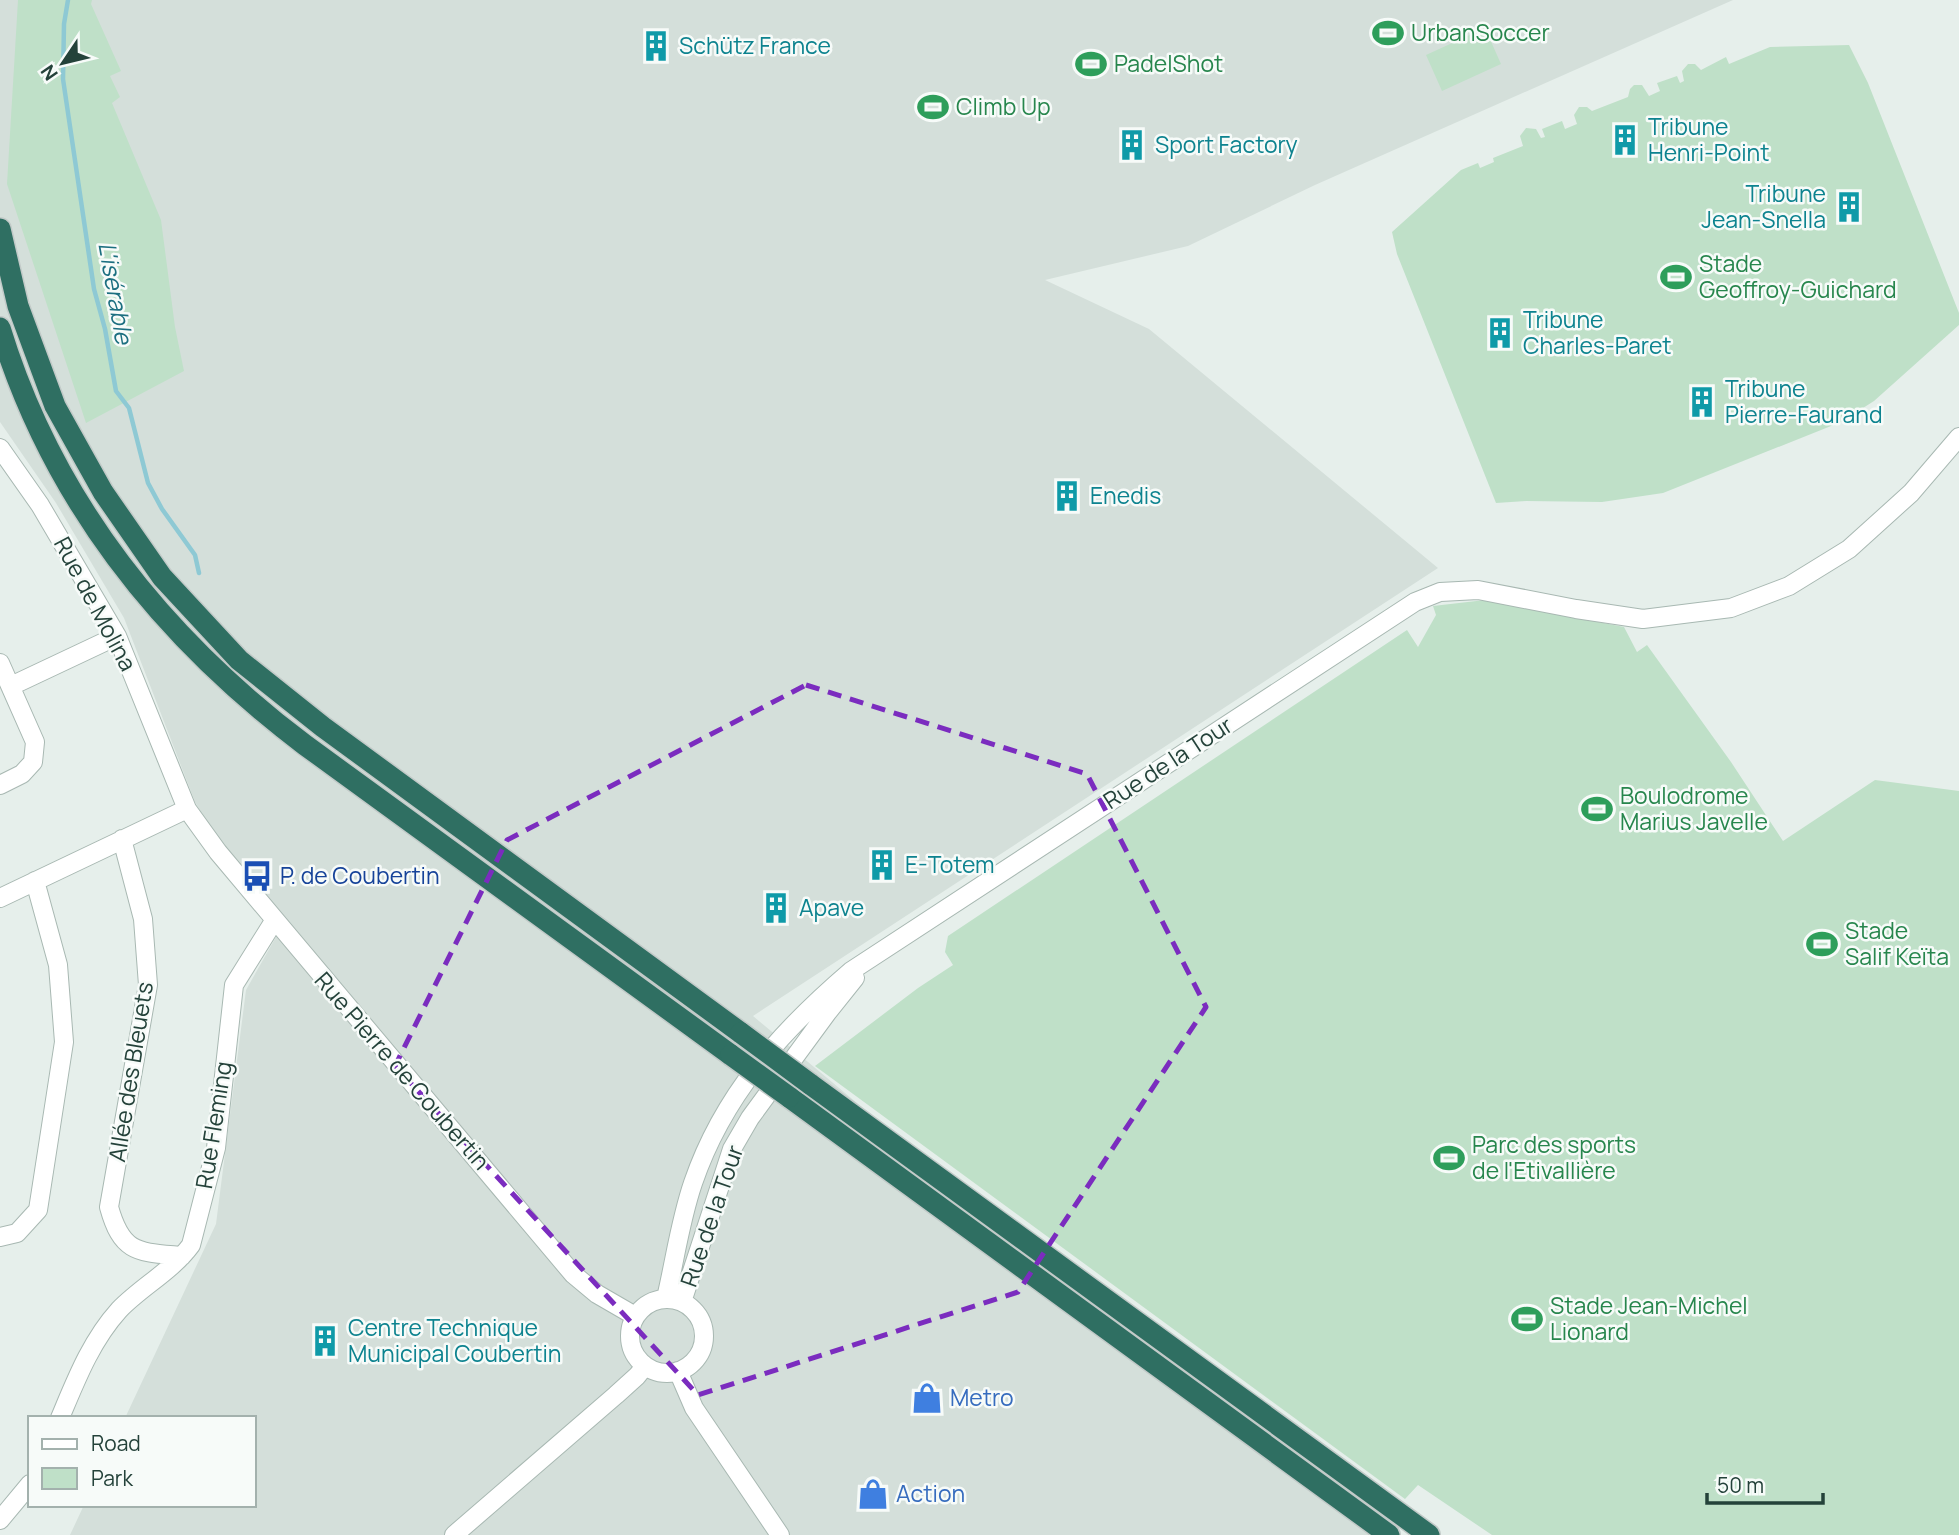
<svg xmlns="http://www.w3.org/2000/svg" width="1959" height="1535" viewBox="0 0 1959 1535" font-family="Manrope,sans-serif">
	<rect width="100%" height="100%" fill="#e6efeb"/>
	<!-- built -->
	<path fill="#d4dfda" d="M0,0h1733l-418,185 -127,61 -143,34 104,49 289,239 -685,448 620,519h-1303l14,-30h170v-87h-129l91,-194 30,-234 30,-53 -81,-135 -71,-184 -68,-115 -56,-81z"/>
	<!-- green -->
	<path fill="#bfe0c8" d="M18,0h74l-1,4 30,67 -11,5 10,21 -8,6 49,117 14,107 9,44 -98,52 -79,-239z
		M1485,28l16,36 -59,27 -16,-36z
		M1849,45l19,38 91,230v12l-85,76 -33,21 -178,71 -61,9 -76,-1 -30,2 -99,-249 -5,-22 69,-62 17,-7 2,5 14,-6 -1,-4 30,-12 -3,-10 6,-8 10,1 5,9 4,-1 -3,-8 20,-8 3,8 12,-5 -3,-9 5,-8h8l5,4 36,-14 2,-8 4,-4h8l7,11 11,-5 -3,-8 20,-7 3,7 4,-2 -2,-10 6,-7h7l6,6 25,-13 3,7 41,-17z
		M1485,600l139,27 13,25 10,-7 84,117 52,79 92,-61 84,11v744h-467l-74,-50 -13,14 -590,-433 103,-78 35,-23 -8,-13 3,-16 459,-306 11,17 18,-32 -3,-9z"/>
	<g fill="none" stroke-linecap="round" stroke-linejoin="round">
		<!-- stream -->
		<path stroke="#8ec9d4" stroke-width="4.5" d="M68,0l-4,24 -1,55 31,210 11,40 11,62 13,17 19,75 14,26 33,46 4,18"/>
		<defs>
			<path id="minor" d="M0,448l40,57 77,131 70,173 31,43 355,422 24,20 38,22
				M0,663l35,79 -2,20 -11,12 -22,11
				M11,686l106,-50
				M122,839l21,80 5,66 -39,222c13,47 29,45 73,49
				M0,898l187,-89
				M0,1237l17,-4 21,-23 26,-168 -6,-77 -23,-84
				M666,1298c9,-38 14,-77 27,-115 30,-88 88,-152 158,-212l564,-369 25,-10 38,-2 98,19 67,10 88,-11 58,-22 60,-37 62,-56 48,-56
				M630 1336a37 37 0 1 1 74 0a37 37 0 1 1-74 0Z
				M682,1302l50,-153 18,-31 77,-105 28,-35
				M678,1371l16,37 86,127
				M60,1418c16,-38 31,-77 59,-108 22,-23 53,-39 72,-65l25,-97 18,-163 40,-64
				M0,1520l30,-36
				M454,1535l162,-140 21,-19 8,-10"/>
			<path id="highway" d="M0,229l18,77 37,100 48,86 59,85 77,83 84,67 418,306
				M0,328c53,174 162,309 305,417l426,310
				M810,1084l619,451
				M789,1097l600,438"/>
		</defs>
		<!-- minor casing -->
		<use href="#minor" stroke="#a8b8b2" stroke-width="20"/>
		<!-- highway casing -->
		<use href="#highway" stroke="#c2cac8" stroke-width="24"/>
		<!-- minor -->
		<use href="#minor" stroke="#fff" stroke-width="18"/>
		<!-- highway -->
		<use href="#highway" stroke="#2f6f62" stroke-width="21"/>
		<defs>
			<path id="highway-bridge" d="M741,1033l69,51
				M731,1055l58,42"/>
		</defs>
		<!-- highway-bridge casing -->
		<use href="#highway-bridge" stroke="#c2cac8" stroke-width="24" stroke-linecap="butt"/>
		<!-- highway-bridge -->
		<use href="#highway-bridge" stroke="#2f6f62" stroke-width="21"/>
	</g>
	<!-- marked area -->
	<path fill="none" stroke="#7b2cbf" stroke-width="5" stroke-dasharray="14 9" stroke-linejoin="round" d="M806,685l281,89 119,233 -188,285 -320,103 -303,-329 112,-226z"/>
	<!-- icons -->
	<defs>
		<symbol id="stadium-bare" viewBox="-9 -9 18 18"><path d="M0-5a6.5 5 0 1 0 0 10a6.5 5 0 1 0 0-10ZM-3.5-1.8h7v3.6h-7Z" fill="#2e9e5b" stroke="#f7fbf9" stroke-width="2.5" paint-order="stroke"/></symbol>
		<symbol id="building-bare" viewBox="-9 -9 18 18"><path d="M-4-6H4V6H1V3H-1V6H-4ZM-2.5-4.3h1.7v1.8h-1.7ZM.8-4.3h1.7v1.8H.8ZM-2.5-1h1.7V.8h-1.7ZM.8-1h1.7V.8H.8Z" fill="#0f9aa8" stroke="#f7fbf9" stroke-width="2.5" paint-order="stroke"/></symbol>
		<symbol id="bus-bare" viewBox="-9 -9 18 18"><path d="M-5-6H5V4H4V6H2V4H-2V6H-4V4H-5ZM-3.5-4V0h7V-4ZM-3.5 1.2v1.5H-2V1.2ZM2 1.2v1.5H3.5V1.2Z" fill="#1a4fb4" stroke="#f7fbf9" stroke-width="2.5" paint-order="stroke"/></symbol>
		<symbol id="shop-bare" viewBox="-9 -9 18 18"><path d="M-5-2.5h2.3a2.7 3.5 0 0 1 5.4 0H5L5.5 6h-11ZM-1.5-2.5h3a1.5 2.3 0 0 0-3 0Z" fill="#3f7fe0" stroke="#f7fbf9" stroke-width="2.5" paint-order="stroke"/></symbol>
	</defs>
	<g fill-rule="evenodd">
		<use href="#stadium-bare" x="1366" y="11" width="44" height="44"/>
		<use href="#building-bare" x="634" y="24" width="44" height="44"/>
		<use href="#stadium-bare" x="1069" y="42" width="44" height="44"/>
		<use href="#stadium-bare" x="911" y="85" width="44" height="44"/>
		<use href="#building-bare" x="1603" y="118" width="44" height="44"/>
		<use href="#building-bare" x="1110" y="123" width="44" height="44"/>
		<use href="#building-bare" x="1827" y="185" width="44" height="44"/>
		<use href="#stadium-bare" x="1654" y="255" width="44" height="44"/>
		<use href="#building-bare" x="1478" y="311" width="44" height="44"/>
		<use href="#building-bare" x="1680" y="380" width="44" height="44"/>
		<use href="#building-bare" x="1045" y="474" width="44" height="44"/>
		<use href="#stadium-bare" x="1575" y="787" width="44" height="44"/>
		<use href="#building-bare" x="860" y="843" width="44" height="44"/>
		<use href="#bus-bare" x="235" y="854" width="44" height="44"/>
		<use href="#building-bare" x="754" y="886" width="44" height="44"/>
		<use href="#stadium-bare" x="1800" y="922" width="44" height="44"/>
		<use href="#stadium-bare" x="1427" y="1136" width="44" height="44"/>
		<use href="#stadium-bare" x="1505" y="1297" width="44" height="44"/>
		<use href="#building-bare" x="303" y="1319" width="44" height="44"/>
		<use href="#shop-bare" x="905" y="1376" width="44" height="44"/>
		<use href="#shop-bare" x="851" y="1472" width="44" height="44"/>
	</g>
	<g text-anchor="middle" stroke-width="5" stroke-linejoin="round" paint-order="stroke">
		<!-- leisure labels -->
		<g font-size="23" fill="#27864d" stroke="#f7fbf9" text-anchor="start">
			<text x="1411" y="41">UrbanSoccer</text>
			<text x="1114" y="72">PadelShot</text>
			<text x="956" y="115">Climb Up</text>
			<text x="1699" y="272">Stade<tspan x="1699" dy="26">Geoffroy-Guichard</tspan></text>
			<text x="1620" y="804">Boulodrome<tspan x="1620" dy="26">Marius Javelle</tspan></text>
			<text x="1845" y="939">Stade<tspan x="1845" dy="26">Salif Keïta</tspan></text>
			<text x="1472" y="1153">Parc des sports<tspan x="1472" dy="26">de l'Etivallière</tspan></text>
			<text x="1550" y="1314">Stade Jean-Michel<tspan x="1550" dy="26">Lionard</tspan></text>
		</g>
		<!-- culture labels -->
		<g font-size="23" fill="#0d838f" stroke="#f7fbf9" text-anchor="start">
			<text x="679" y="54">Schütz France</text>
			<text x="1648" y="135">Tribune<tspan x="1648" dy="26">Henri-Point</tspan></text>
			<text x="1155" y="153">Sport Factory</text>
			<text x="1826" y="202" text-anchor="end">Tribune<tspan x="1826" dy="26">Jean-Snella</tspan></text>
			<text x="1523" y="328">Tribune<tspan x="1523" dy="26">Charles-Paret</tspan></text>
			<text x="1725" y="397">Tribune<tspan x="1725" dy="26">Pierre-Faurand</tspan></text>
			<text x="1090" y="504">Enedis</text>
			<text x="905" y="873">E-Totem</text>
			<text x="799" y="916">Apave</text>
			<text x="348" y="1336">Centre Technique<tspan x="348" dy="26">Municipal Coubertin</tspan></text>
		</g>
		<!-- street labels -->
		<g font-size="23" fill="#24423a" stroke="#f7fbf9">
			<text transform="translate(95 604) rotate(62)" y="8">Rue de Molina</text>
			<text transform="translate(1168 763) rotate(-33)" y="8">Rue de la Tour</text>
			<text transform="translate(402 1071) rotate(49)" y="8">Rue Pierre de Coubertin</text>
			<text transform="translate(131 1072) rotate(-81)" y="8">Allée des Bleuets</text>
			<text transform="translate(214 1125) rotate(-81)" y="8">Rue Fleming</text>
			<text transform="translate(712 1216) rotate(-71)" y="8">Rue de la Tour</text>
		</g>
		<!-- transit labels -->
		<g font-size="23" fill="#164399" stroke="#f7fbf9" text-anchor="start">
			<text x="280" y="884">P. de Coubertin</text>
		</g>
		<!-- shop labels -->
		<g font-size="23" fill="#366cbe" stroke="#f7fbf9" text-anchor="start">
			<text x="950" y="1406">Metro</text>
			<text x="896" y="1502">Action</text>
		</g>
		<!-- water labels -->
		<g font-size="24" font-style="italic" fill="#1c6f80" stroke="#f7fbf9">
			<text transform="translate(115 293) rotate(80)" y="8">L'isérable</text>
		</g>
	</g>
	<!-- legend -->
	<rect x="28" y="1416" width="228" height="91" fill="#f7fbf9" stroke="#a3b1ad" stroke-width="2"/>
	<rect x="42" y="1439" width="35" height="10" fill="#ffffff" stroke="#a3b1ad" stroke-width="2"/>
	<text x="91" y="1451" font-size="21" fill="#24423a">Road</text>
	<rect x="42" y="1468" width="35" height="21" fill="#bfe0c8" stroke="#a3b1ad" stroke-width="2"/>
	<text x="91" y="1486" font-size="21" fill="#24423a">Park</text>
	<!-- north arrow -->
	<g transform="translate(63 63) rotate(235)" stroke="#f7fbf9" stroke-width="5" paint-order="stroke">
	<path d="M0-5L12 26L0 18L-12 26Z" fill="#24423a"/>
	<text y="-10" font-size="19" font-weight="bold" text-anchor="middle" fill="#24423a">N</text>
	</g>
	<!-- scale -->
	<path d="M1707 1493v10h116v-10" fill="none" stroke="#24423a" stroke-width="3.5"/>
	<text x="1717" y="1493" font-size="21" fill="#24423a" stroke="#f7fbf9" stroke-width="5" paint-order="stroke">50 m</text>
</svg>
